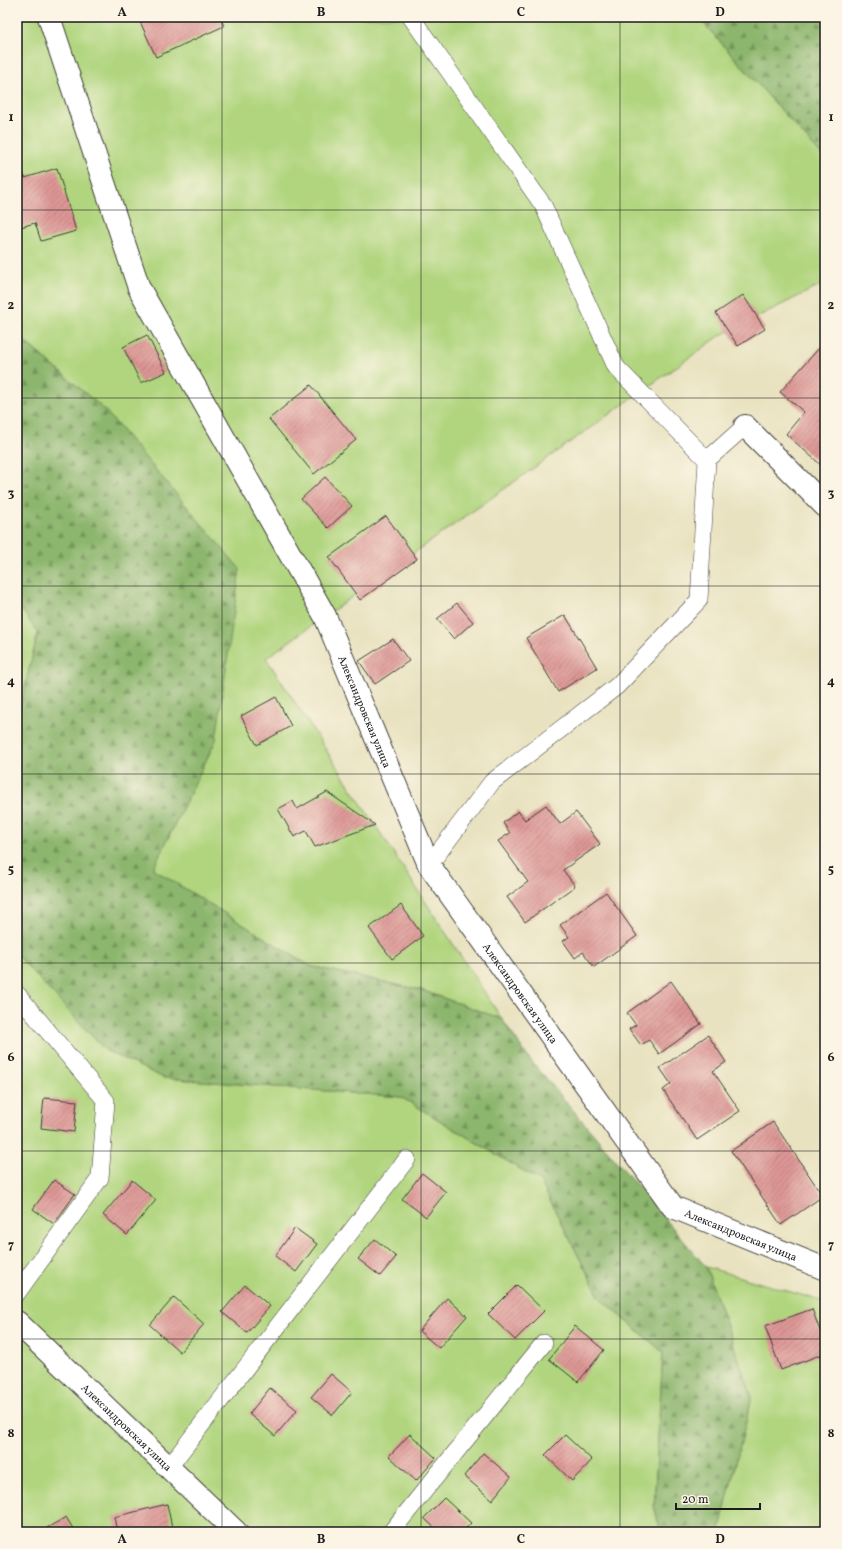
<svg xmlns="http://www.w3.org/2000/svg" width="842" height="1549" viewBox="0 0 842 1549" font-family="Vollkorn,serif">
	<defs>
		<pattern id="forest-firs" width="22" height="20" patternUnits="userSpaceOnUse"><rect width="22" height="20" fill="#8cb66d"/><path d="M5 1l3.5 6h-7zM16 11l3.5 6h-7z" fill="#729359"/></pattern>
		<pattern id="building-hatch" width="6" height="6" patternUnits="userSpaceOnUse"><rect width="6" height="6" fill="#dd9694"/><path d="M-1 1l2-2M0 6l6-6M5 7l2-2" fill="none" stroke="#b27a78"/></pattern>
	</defs>
	<rect width="100%" height="100%" fill="#fcf5e5"/>
	<filter id="ink" filterUnits="userSpaceOnUse"><feTurbulence type="fractalNoise" baseFrequency=".025" numOctaves="2"/><feDisplacementMap in="SourceGraphic" scale="8" xChannelSelector="R" yChannelSelector="G"/><feConvolveMatrix kernelMatrix="1 2 1 2 8 2 1 2 1" color-interpolation-filters="sRGB"/></filter>
	<filter id="wash" filterUnits="userSpaceOnUse"><feTurbulence type="fractalNoise" baseFrequency=".012" numOctaves="4" result="noise"/><feDisplacementMap in="SourceGraphic" scale="16" xChannelSelector="R" yChannelSelector="G"/><feGaussianBlur stdDeviation="0.9" result="paint"/><feColorMatrix in="noise" values="0 0 0 0 0 0 0 0 0 0 0 0 0 0 0 0 0 1.4 0 .05"/><feComposite in="paint" operator="in"/></filter>
	<g filter="url(#wash)">
		<rect width="100%" height="100%" fill="#e8e2c0"/>
		<!-- green -->
		<path fill="#b0d57e" stroke="#66784d" d="M17,17h681l127,142v124l-104,52 -455,323 236,361 -81,-29 -111,-24 -157,-97 63,-129 -112,-331 -87,-74z
			M17,603l21,29 -21,87z
			M17,955l88,95 59,28 237,19 139,84 60,117 63,54 -9,154 7,26h-644z
			M706,1267l119,35v230h-106l33,-135z"/>
		<!-- forest -->
		<path fill="url(#forest-firs)" stroke="#546944" d="M698,17h127v142z
			M17,335l87,74 136,160 -24,171 -63,129 157,97 111,24 81,29 26,38 178,210 46,130 -33,135h-58l-7,-26 9,-154 -63,-54 -60,-117 -139,-84 -237,-19 -59,-28 -88,-95v-236l21,-86 -21,-30z"/>
		<g id="blocks">
			<!-- building -->
			<path fill="url(#building-hatch)" d="M138,17h82l4,9 -68,31z
				M21,167l4,11 32,-10 19,63 -35,10 -6,-18 -18,5v-60z
				M743,295l22,34 -27,17 -22,-33z
				M147,335l19,37 -25,11 -18,-36z
				M820,347l5,4v110l-4,4 -35,-31 18,-22 -24,-20z
				M311,385l45,55 -42,34 -45,-55z
				M325,477l27,29 -24,22 -27,-29z
				M386,516l31,43 -57,41 -31,-43z
				M457,603l16,19 -19,17 -17,-20z
				M565,615l32,53 -39,24 -32,-54z
				M393,639l16,22 -34,23 -16,-23z
				M276,697l15,29 -34,19 -16,-29z
				M327,792l48,33 -60,22 -9,-16 -12,6 -16,-28 15,-8 4,8z
				M546,805l14,19 16,-12 24,32 -37,26 12,16 -50,36 -18,-25 21,-15 -30,-41 12,-8 -7,-10 15,-12 7,9z
				M606,892l31,44 -43,31 -11,-15 -8,6 -12,-17 6,-4 -9,-12z
				M401,905l22,31 -31,23 -23,-31z
				M671,981l30,43 -42,30 -10,-14 -8,5 -12,-16 7,-4 -9,-12z
				M708,1035l18,27 -13,9 27,40 -43,29 -34,-50 8,-6 -11,-16z
				M44,1098l33,3 -3,31 -33,-4z
				M773,1122l50,74 -42,29 -50,-74z
				M422,1173l24,19 -20,25 -24,-18z
				M54,1180l21,14 -21,30 -21,-15z
				M132,1180l24,20 -29,35 -24,-20z
				M295,1228l22,16 -21,28 -21,-16z
				M375,1239l21,18 -16,19 -22,-17z
				M245,1285l25,21 -23,27 -25,-21z
				M517,1285l27,26 -29,29 -27,-26z
				M174,1297l30,27 -24,28 -30,-27z
				M447,1298l20,18 -28,32 -20,-17z
				M812,1309l13,35v9l-44,17 -16,-44z
				M575,1326l29,24 -26,32 -29,-23z
				M331,1374l21,18 -19,23 -22,-18z
				M270,1388l27,22 -22,26 -26,-22z
				M410,1434l26,24 -20,23 -27,-25z
				M565,1435l27,25 -20,21 -27,-26z
				M483,1453l28,24 -19,23 -28,-24z
				M444,1498l27,25 -9,9h-23l-15,-14z
				M167,1504l6,28h-56l-3,-15z
				M66,1517l9,15h-35z"/>
		</g>
	</g>
	<g filter="url(#ink)">
		<use href="#blocks" fill-opacity="0" stroke="#3b3a35" stroke-width="1"/>
		<g fill="none" stroke-linecap="round" stroke-linejoin="round">
			<defs>
				<path id="service" d="M411,17l132,188 73,162 91,93
					M429,865l63,-83 125,-96 82,-86 8,-140 38,-34
					M17,994l89,107 -6,77 -83,115
					M169,1467l238,-308
					M391,1532l153,-189"/>
				<g id="minor">
					<path id="s1" d="M49,17l90,271 186,328 104,249 244,342 152,62"/>
					<path d="M745,426l80,80"/>
				</g>
				<g id="tertiary">
					<path id="s2" d="M17,1322l219,210"/>
				</g>
			</defs>
			<!-- service casing -->
			<use href="#service" stroke="#3b3a35" stroke-width="18"/>
			<!-- minor casing -->
			<use href="#minor" stroke="#3b3a35" stroke-width="24"/>
			<!-- tertiary casing -->
			<use href="#tertiary" stroke="#3b3a35" stroke-width="24"/>
			<!-- service -->
			<use href="#service" stroke="#fff" stroke-width="17"/>
			<!-- minor -->
			<use href="#minor" stroke="#fff" stroke-width="22"/>
			<!-- tertiary -->
			<use href="#tertiary" stroke="#fff" stroke-width="22"/>
		</g>
	</g>
	<!-- grid -->
	<path fill="none" stroke="#1c1c1c" stroke-width="1" stroke-opacity="0.55" d="M222,17v1515M421,17v1515M620,17v1515M17,210h808M17,398h808M17,586h808M17,774h808M17,963h808M17,1151h808M17,1339h808"/>
	<g text-anchor="middle" stroke-width="3.5" stroke-linejoin="round" paint-order="stroke">
		<!-- street labels -->
		<g font-size="11" fill="#1c1c1c" stroke="#fcf5e5">
			<text dy="4" stroke="none"><textPath href="#s1" startOffset="766">Александровская улица</textPath></text>
			<text dy="4" stroke="none"><textPath href="#s1" startOffset="1090">Александровская улица</textPath></text>
			<text dy="4" stroke="none"><textPath href="#s1" startOffset="1426">Александровская улица</textPath></text>
			<text dy="4" stroke="none"><textPath href="#s2" startOffset="152">Александровская улица</textPath></text>
		</g>
	</g>
	<!-- margin -->
	<rect width="842" height="1549" fill="none" stroke="#fcf5e5" stroke-width="44"/>
	<!-- scale -->
	<path d="M676 1503v6h84v-6" fill="none" stroke="#1c1c1c" stroke-width="2"/>
	<text x="682" y="1503" font-size="12" fill="#1c1c1c" stroke="#fcf5e5" stroke-width="3" paint-order="stroke">20 m</text>
	<rect x="22" y="22" width="798" height="1505" fill="none" stroke="#1c1c1c" stroke-width="1.5"/>
	<g font-size="13" text-anchor="middle" font-weight="bold" fill="#1c1c1c">
		<text x="122" y="16">A</text>
		<text x="321" y="16">B</text>
		<text x="521" y="16">C</text>
		<text x="720" y="16">D</text>
		<text x="11" y="121">1</text>
		<text x="831" y="121">1</text>
		<text x="11" y="309">2</text>
		<text x="831" y="309">2</text>
		<text x="11" y="497">3</text>
		<text x="831" y="497">3</text>
		<text x="11" y="685">4</text>
		<text x="831" y="685">4</text>
		<text x="11" y="873">5</text>
		<text x="831" y="873">5</text>
		<text x="11" y="1061">6</text>
		<text x="831" y="1061">6</text>
		<text x="11" y="1249">7</text>
		<text x="831" y="1249">7</text>
		<text x="11" y="1437">8</text>
		<text x="831" y="1437">8</text>
		<text x="122" y="1543">A</text>
		<text x="321" y="1543">B</text>
		<text x="521" y="1543">C</text>
		<text x="720" y="1543">D</text>
	</g>
</svg>
